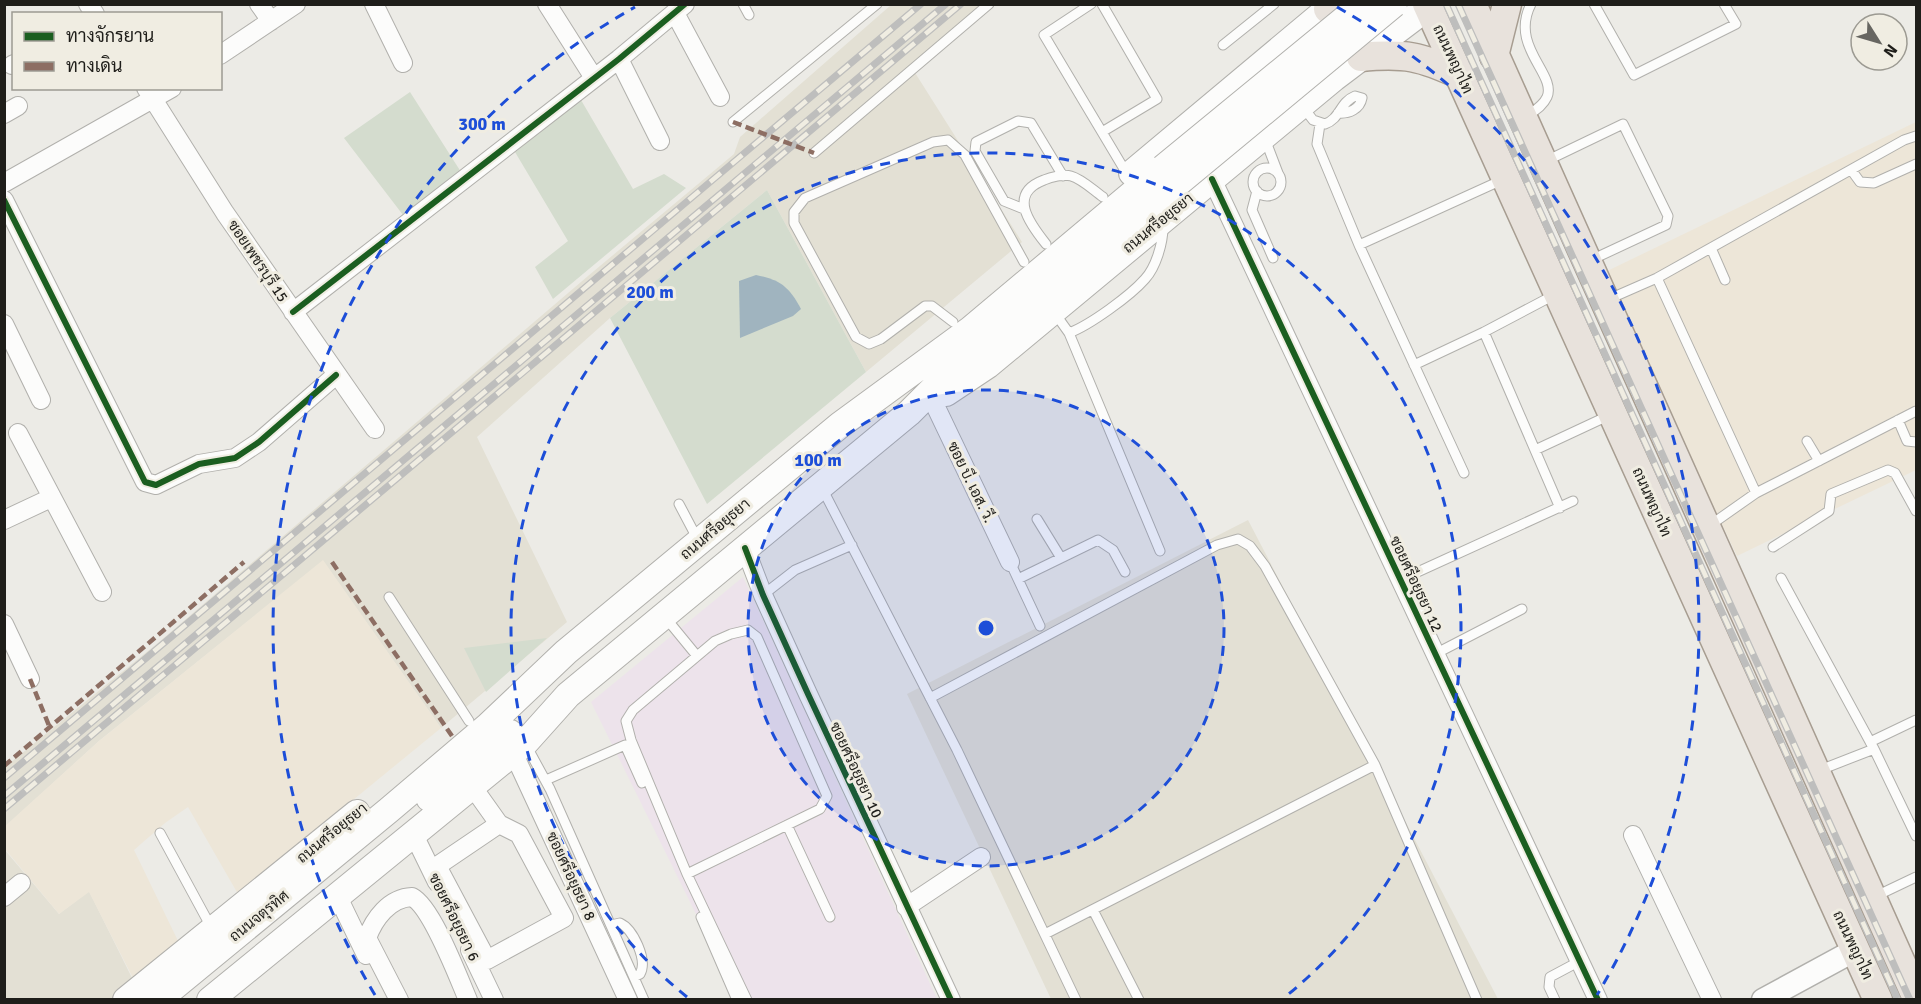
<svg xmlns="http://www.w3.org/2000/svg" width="1921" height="1004" viewBox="0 0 1921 1004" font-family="Signika,Sarabun,sans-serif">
	<rect width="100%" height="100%" fill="#ecebe6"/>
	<!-- built -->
	<path fill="#e3e0d4" d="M891,5h95l-74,63 110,174 -156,130 -99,-182 -157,128 -133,119 90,185 -126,106 -118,-167 -224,180 -94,86v-60l154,-125 429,-366 146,-122 6,-17z
		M1248,520l250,479h-447l-144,-305z
		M4,849l55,65 30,-23 45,91 -22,17h-107z"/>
	<!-- education -->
	<path fill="#ede3eb" d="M743,577l194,422h-199l-147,-297z"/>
	<!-- medical -->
	<path fill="#ede6d8" d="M1916,122v348l-179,86 -134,-283z
		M323,560l118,168 -203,166 -50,-87 -23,16 -31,27 46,95 -45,37 -46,-90 -30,22 -54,-65 -1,-22 95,-86z"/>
	<!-- green -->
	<path fill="#d4dcce" d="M410,92l51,80 -58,43 -59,-77z
		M581,100l52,89 31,-15 22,14 -133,111 -18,-32 33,-26 -53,-89z
		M767,190l99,182 -159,132 -97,-186z
		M547,638l-61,54 -22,-44z"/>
	<!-- water -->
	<path fill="#a0b4bf" d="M756,275c25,5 33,12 45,34l-8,7 -53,22 -1,-57z"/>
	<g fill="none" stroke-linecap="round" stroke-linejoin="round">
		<defs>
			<path id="service" d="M743,4l6,11
				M1091,4l-47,31 83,139
				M1594,4l40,71 102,-51 -12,-20
				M1223,45l51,-41
				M1303,107l10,13 12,4c15,-5 15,-22 30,-28l7,2c-2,11 -13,16 -24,15
				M1527,116c7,-5 16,-10 20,-19 10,-23 -38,-50 -16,-93
				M733,122l144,-118
				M1320,124l-3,20 42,101 105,228
				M1102,132l55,-33 -55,-95
				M1265,139l13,34
				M814,153l175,-149
				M1546,161l77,-37 45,92 -2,9 -75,35
				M1253 182a14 14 0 1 1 28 0a14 14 0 1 1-28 0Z
				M1852,171l8,11 14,1 42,-19
				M1257,191l-5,19 21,48
				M1024,209l-20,-8 -29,-50 1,-9 42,-21 13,2 32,53
				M1046,244c-16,-20 -39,-50 -2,-64 7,-3 19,-6 27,-4 11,3 22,14 32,21
				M1359,245l143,-65
				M1711,248l14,32
				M1657,278l99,215
				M1609,299l48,-21 247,-138 12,-4
				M1054,312l15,21c21,-8 61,-37 76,-54 11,-12 18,-36 18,-52
				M953,322l-21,-16h-7l-44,33 -12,5 -13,-7 -62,-114v-11l11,-14 128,-56 15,-2 17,15 59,107
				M1484,332l76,176
				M1069,333l91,218
				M1414,365l70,-33 72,-38
				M1898,420l9,21 9,1
				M1807,441l12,20
				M1535,450l75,-35
				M822,488l135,262 119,250
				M679,504l19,36
				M1037,519l24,39
				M1709,526l47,-33 160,-82
				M1773,547l56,-36 2,-17 57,-24 7,3 21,38
				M1010,562l30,64
				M1781,578l93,171 42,87
				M1018,579l80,-39 15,10 12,22
				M1400,580l173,-79
				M763,595l32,-25 57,-25
				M389,597l80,124
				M665,617l32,39
				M1435,654l87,-45
				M930,698l287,-153 21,-6 12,7 15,20 110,199 102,235
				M1870,742l46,-22
				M526,745l24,44 94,211
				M1820,770l54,-21
				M546,780l79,-35 17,38
				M787,825l43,92
				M160,833l51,94
				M687,874l133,-65 7,-13 -70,-159 -9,-7 -17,4 -16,7 -82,69 -7,11 5,19 56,134 60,126
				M1874,897l42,-20
				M1093,910l46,90
				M701,917l36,83
				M611,925l9,-2c13,6 28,37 20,51l-6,3
				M1045,934l330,-169
				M1555,1000l-6,-13 1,-10 30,-16"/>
			<path id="minor" d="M88,4l7,10
				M259,4l12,17
				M374,4l29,59
				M547,4l47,74
				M675,13l45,84
				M220,55l76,-51
				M619,59l41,82
				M12,65l2,-1
				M146,88l79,125 150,216
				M4,114l14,-8
				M1212,179l386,821
				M4,183l168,-95
				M4,200l141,282 11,3 43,-21 36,-6 24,-16 77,-67
				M293,312l326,-253 66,-55
				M4,324l37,76
				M933,401l77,161
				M18,433l84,159
				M4,520l47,-22
				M745,548l18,47 45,99 143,306
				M4,624l26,55
				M513,752l115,248
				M472,786l27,38 20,10 45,84 -77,42 -50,-94 62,-42
				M414,835l23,47
				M1633,835l79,165
				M4,897l17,-14
				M338,897l28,58
				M906,907l75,-50
				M470,950l24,50
				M399,1000l-32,-62c7,-19 22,-40 45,-41 20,10 46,80 56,103"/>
			<path id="tertiary" d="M1763,1000l92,-50"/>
			<path id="secondary" d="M1132,173l202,-169
				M946,393l42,-28 346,-287 98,-74
				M429,798l81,-65
				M126,1000l231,-187
				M158,1000l231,-190 99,-84 78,-74 274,-227 131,-96 192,-161
				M210,1000l315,-257 43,-48 341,-282 47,-47 222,-183"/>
			<path id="primary" d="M1427,4l451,996
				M1472,4l444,992
				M1328,9l1,-5
				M1494,56l13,-52
				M1361,57c44,-4 59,-1 100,18"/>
		</defs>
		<!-- service casing -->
		<use href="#service" stroke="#b1b0ac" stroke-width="11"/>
		<!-- minor casing -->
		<use href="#minor" stroke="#b1b0ac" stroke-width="20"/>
		<!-- tertiary casing -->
		<use href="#tertiary" stroke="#b1b0ac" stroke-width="25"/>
		<!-- secondary casing -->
		<use href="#secondary" stroke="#b1b0ac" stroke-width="28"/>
		<!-- primary casing -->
		<use href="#primary" stroke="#a79d91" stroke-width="31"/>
		<!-- service -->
		<use href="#service" stroke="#fcfcfb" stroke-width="9"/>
		<!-- minor -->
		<use href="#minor" stroke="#fcfcfb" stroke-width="18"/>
		<!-- tertiary -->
		<use href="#tertiary" stroke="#fcfcfb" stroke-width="22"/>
		<!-- secondary -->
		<use href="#secondary" stroke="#fcfcfb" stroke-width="26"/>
		<!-- primary -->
		<use href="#primary" stroke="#e8e2dc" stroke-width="28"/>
		<defs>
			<path id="rail" d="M1446,4l452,996
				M1458,4l452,996
				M4,778l917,-774
				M4,796l942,-792
				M4,809l957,-805"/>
		</defs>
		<!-- rail casing -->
		<use href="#rail" stroke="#bebebd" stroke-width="7"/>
		<!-- rail -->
		<use href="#rail" stroke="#f0ede2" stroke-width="4.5" stroke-dasharray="14" stroke-linecap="butt"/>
		<defs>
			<path id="secondary-bridge" d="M1163,168l200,-164
				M1178,183l216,-179"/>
		</defs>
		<!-- secondary-bridge casing -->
		<use href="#secondary-bridge" stroke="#b1b0ac" stroke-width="28" stroke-linecap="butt"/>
		<!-- secondary-bridge -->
		<use href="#secondary-bridge" stroke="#fcfcfb" stroke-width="26"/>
		<!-- quiet -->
		<path stroke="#8d6e63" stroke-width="4.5" stroke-dasharray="9 4.5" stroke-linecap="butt" d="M733,122l81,31
			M332,562l120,174
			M30,679l20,49
			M4,766l240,-204"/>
		<defs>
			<path id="cycleway" d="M1212,179l386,821
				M4,200l141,282 11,3 43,-21 36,-6 24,-16 77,-67
				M293,312l326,-253 66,-55
				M745,548l18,47 45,99 143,306"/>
		</defs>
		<!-- cycleway casing -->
		<use href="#cycleway" stroke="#f0ede2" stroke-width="10"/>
		<!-- cycleway -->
		<use href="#cycleway" stroke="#1b5e20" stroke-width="6"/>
	</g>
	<!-- distance rings -->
	<circle cx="986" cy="628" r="238" fill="#1d4ed8" fill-opacity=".12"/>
	<g fill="none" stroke="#1d4ed8" stroke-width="3" stroke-dasharray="10 8">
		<circle cx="986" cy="628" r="238"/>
		<path d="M687 997A475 475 0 1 1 1285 997"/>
		<path d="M375 995A713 713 0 0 1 635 7M1337 7A713 713 0 0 1 1597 995"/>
	</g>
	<g text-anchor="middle" stroke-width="6" stroke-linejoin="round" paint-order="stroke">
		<!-- street labels -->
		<g font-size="15" fill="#1f1e1a" stroke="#f0ede2">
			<text transform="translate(1453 59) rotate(65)" y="5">ถนนพญาไท</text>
			<text transform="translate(1158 223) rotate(-39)" y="5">ถนนศรีอยุธยา</text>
			<text transform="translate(258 261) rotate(56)" y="5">ซอยเพชรบุรี 15</text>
			<text transform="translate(971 482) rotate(64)" y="5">ซอย บี. เอส. วี.</text>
			<text transform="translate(1652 502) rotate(66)" y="5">ถนนพญาไท</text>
			<text transform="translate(715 529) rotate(-40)" y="5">ถนนศรีอยุธยา</text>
			<text transform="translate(1416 584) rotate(65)" y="5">ซอยศรีอยุธยา 12</text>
			<text transform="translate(856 770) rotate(65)" y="5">ซอยศรีอยุธยา 10</text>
			<text transform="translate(332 833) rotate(-39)" y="5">ถนนศรีอยุธยา</text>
			<text transform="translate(571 876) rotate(65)" y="5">ซอยศรีอยุธยา 8</text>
			<text transform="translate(259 916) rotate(-39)" y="5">ถนนจตุรทิศ</text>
			<text transform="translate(454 917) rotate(64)" y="5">ซอยศรีอยุธยา 6</text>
			<text transform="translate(1853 945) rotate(65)" y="5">ถนนพญาไท</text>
		</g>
	</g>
	<circle cx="986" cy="628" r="9" fill="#1d4ed8" stroke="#f0ede2" stroke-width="3"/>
	<g font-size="18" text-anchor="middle" font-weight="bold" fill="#1d4ed8" stroke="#f0ede2" stroke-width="6" stroke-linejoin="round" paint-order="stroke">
		<text x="482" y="130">300 m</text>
		<text x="650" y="298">200 m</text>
		<text x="818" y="466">100 m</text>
	</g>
	<!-- border -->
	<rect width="1921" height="1004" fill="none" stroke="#1f1e1a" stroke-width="12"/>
	<!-- legend -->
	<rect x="12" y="12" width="210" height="78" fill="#f0ede2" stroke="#9c9a92" stroke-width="1.5"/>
	<rect x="24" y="32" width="30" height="9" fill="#1b5e20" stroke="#9c9a92" stroke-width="1.5"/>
	<text x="66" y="42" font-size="18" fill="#1f1e1a">ทางจักรยาน</text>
	<rect x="24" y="62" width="30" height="9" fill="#8d6e63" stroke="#9c9a92" stroke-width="1.5"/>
	<text x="66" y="72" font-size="18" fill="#1f1e1a">ทางเดิน</text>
	<!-- north arrow -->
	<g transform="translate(1879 42) rotate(127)"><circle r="28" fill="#f0ede2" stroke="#9c9a92" stroke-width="1.5"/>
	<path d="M0-4.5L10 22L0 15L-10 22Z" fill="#676661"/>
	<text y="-9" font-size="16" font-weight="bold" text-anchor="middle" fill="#1f1e1a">N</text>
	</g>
</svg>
